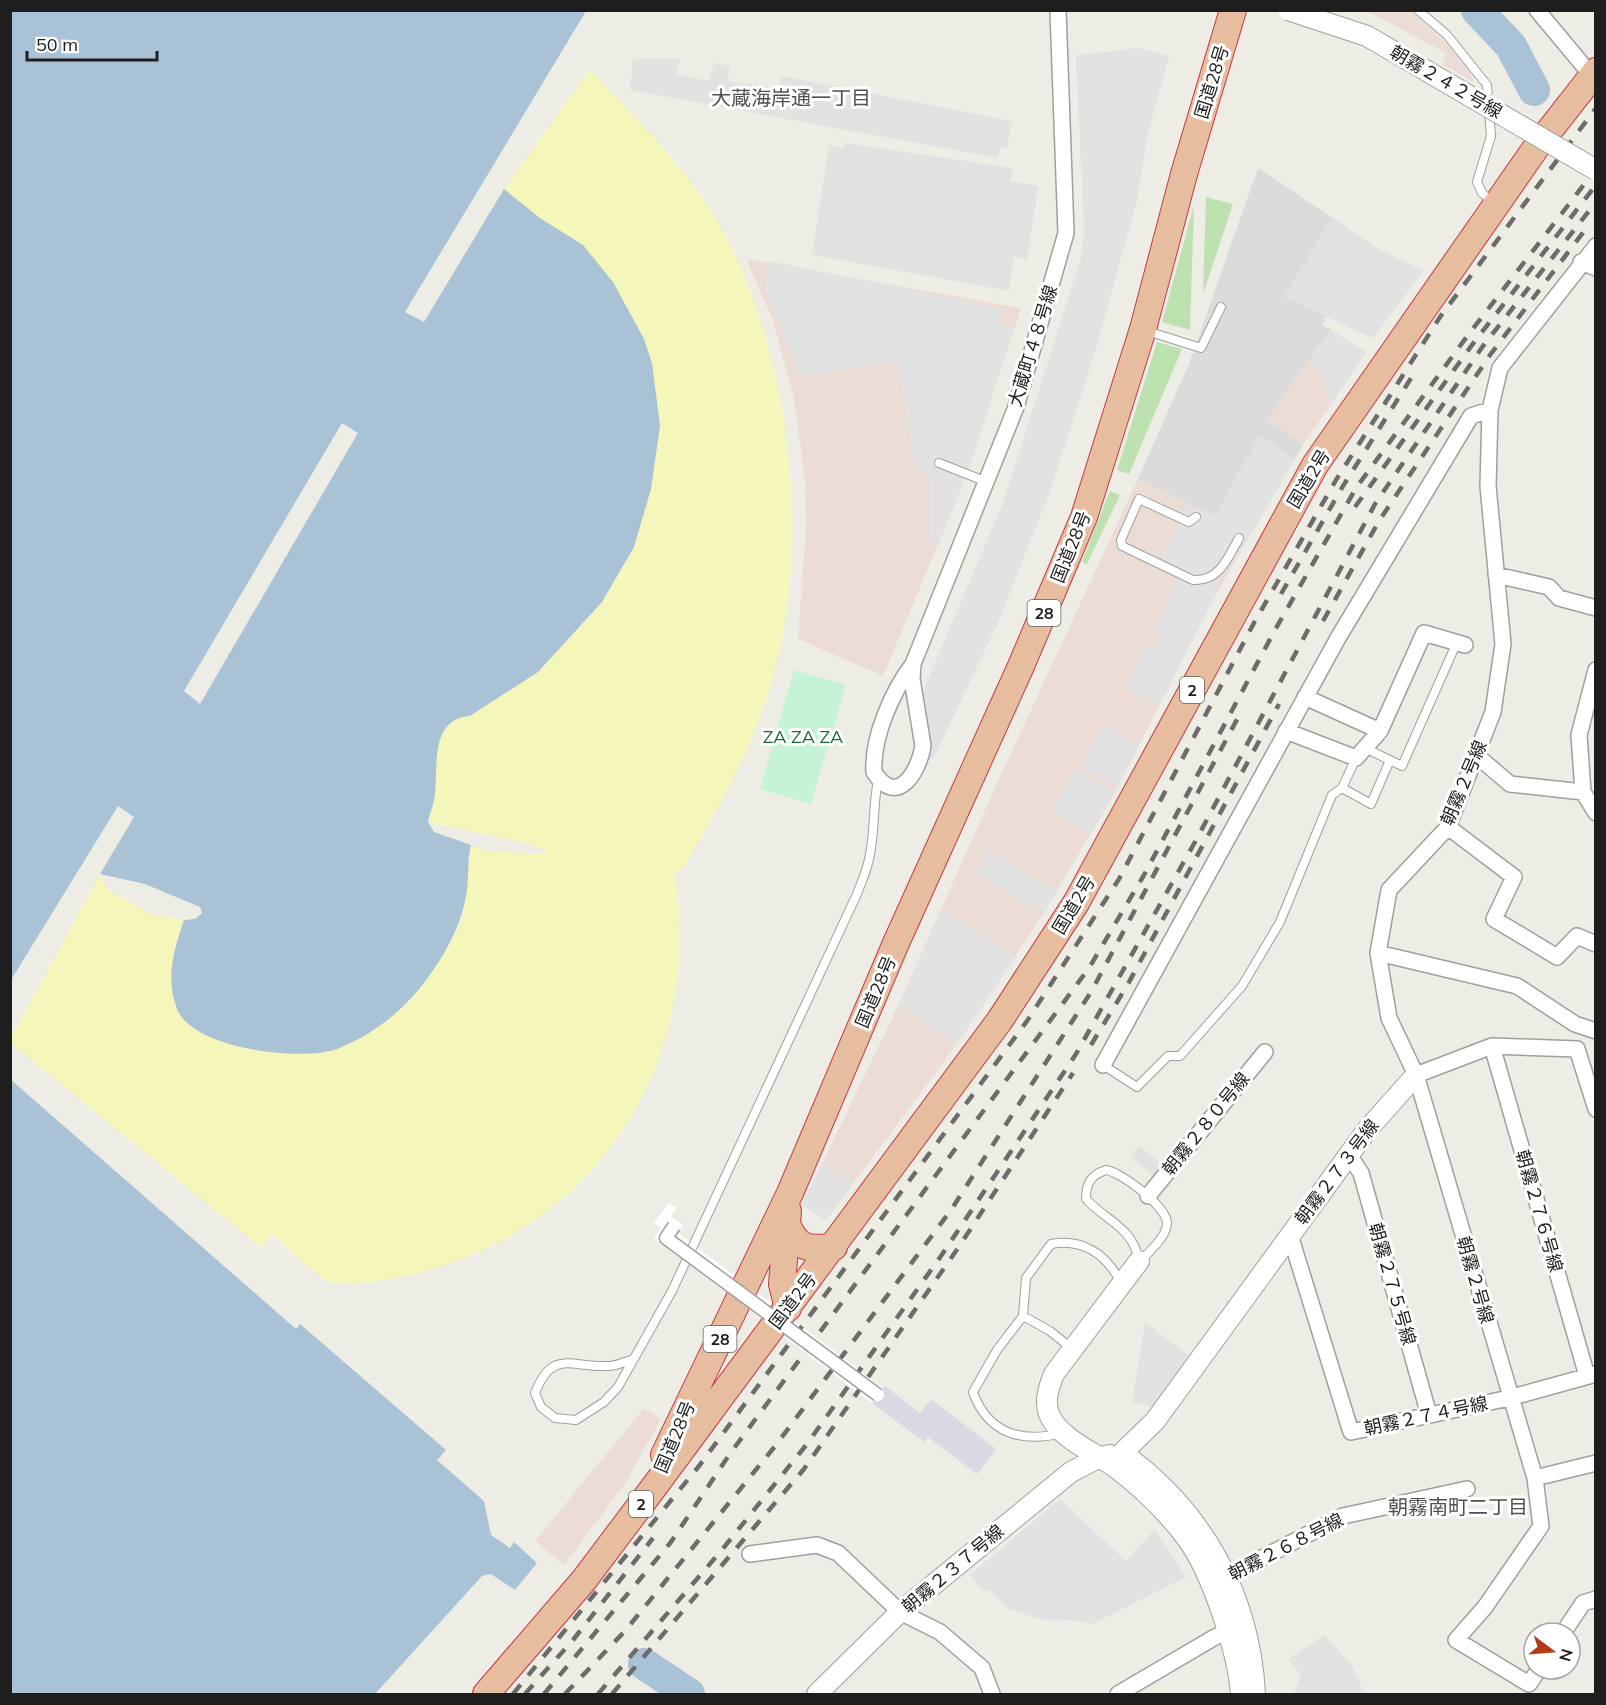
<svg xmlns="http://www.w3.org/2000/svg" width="1606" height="1705" viewBox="0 0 1606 1705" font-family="Mulish,'Noto Sans JP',sans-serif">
	<rect width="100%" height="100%" fill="#edede5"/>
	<!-- residential -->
	<path fill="#dcdbdb" d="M1258,168l120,81 45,22 -50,67 -47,-22 -4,9 9,5 -64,89 36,26 -8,14 -35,-23 -45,80 -77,-37 51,-115z"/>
	<!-- commercial -->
	<path fill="#ecdcd6" d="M1367,11h44l35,32 21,24 8,16 -32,-19 3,-11z
		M746,259l275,49 -59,179 -79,189 -85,-37 8,-112 -1,-46 -11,-83 -21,-78z
		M1331,330l35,22 -63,93 -36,-26z
		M1260,435l35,24 -79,135 -101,198 -71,121 -87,131 -131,176 -24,-15 97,-201 100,-225 139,-300 77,37z
		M644,1408l17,11 -35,63 -62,83 -29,-24z"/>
	<!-- grass -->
	<path fill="#bde2b0" d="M1206,197l27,7 -30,90z
		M1194,205l-4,125 -28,-8z
		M1157,342l25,7 -53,125 -12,-4z
		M1110,491l10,4 -33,69 -5,-2z"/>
	<!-- sand -->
	<path fill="#f5f6ba" d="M590,70c44,46 89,90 123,144 77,126 102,333 57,473 -20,64 -51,122 -86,179l-9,10c29,182 -74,348 -253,396 -18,5 -80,17 -94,9 -20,-11 -39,-32 -56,-47l-11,13 -250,-204v-5l89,-164 9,17 42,23 33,6 -12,36 38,81 56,15 154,-64 27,-41 15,-28 9,-74 16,6 60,3 2,-3 -27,-9 -94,-20c2,-9 6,-19 7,-28 3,-29 -5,-75 35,-78l68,-44 64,-69 32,-56 17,-58 9,-63 -16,-87 -31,-57 -109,-93z"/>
	<!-- park -->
	<path fill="#c6f3d4" d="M794,670l52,15 -35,119 -51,-15z"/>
	<!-- parking -->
	<path fill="#e2e2e2" d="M1138,48l31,8 -21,77 -11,67 -41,149 -46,142 -50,127 -67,142 -6,-2 -5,-65 81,-190 77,-242 4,-29 -8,-177z
		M680,58l-4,16 33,7 5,-18 16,3 -3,15 52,7 3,-12 230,45 -5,27 -7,-1 -2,11 -368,-68 3,-31z
		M845,143l168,25 -3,13 28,5 -11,74 -13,-4 -5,35 -197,-36 17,-110 14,3z
		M1332,217l46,32 45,22 -50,67 -89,-41z
		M770,261l233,48 -5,14 17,3 -44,137 -33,83 -8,-4v-66l-11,-3 -6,-19 -15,-92 -98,14 -35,-88z
		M1331,330l35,22 -36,54 -9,-32 -13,-12z
		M1260,435l35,24 -55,93 -5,-2 -23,41 4,3 -57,112 -34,-18 21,-44 9,4 6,-13 -8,-4 26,-54 -22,-11 31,-63 27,13z
		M1103,725l36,21 -21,41 -38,-22z
		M1075,769l40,23 -24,42 -39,-23z
		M988,850l69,40 -13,23 -69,-40z
		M941,910l75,46 -59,88 -58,-40z
		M1139,1146l25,19 -9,12 -25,-20z
		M822,1163l30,21 -26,36 -24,-15z
		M1145,1322l44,34 -35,51 -22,-5z
		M1060,1499l66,62 29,-32 31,48 -93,47 -14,-3 -35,-1 -36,-11 -18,-18 -10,-3 -10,-13z
		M1325,1635l27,31 13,28h-68l-3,-2 7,-17 -13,-16z"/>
	<!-- plaza -->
	<path fill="#dbd9e3" d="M885,1386l35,27 11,-14 65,50 -19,25 -49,-37 -4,5 -52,-39z"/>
	<!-- water -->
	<path fill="#aac2d6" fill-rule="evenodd" d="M11,10l575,1 -181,301 19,10 80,-133 36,29 43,27 30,37 31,57 8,24 8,63 -9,63 -17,58 -32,55 -64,70 -68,44c-40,3 -32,49 -35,78 -1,10 -5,19 -7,28l6,10 37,13c-4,15 -2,30 -4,45 -5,36 -24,69 -47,98 -22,27 -50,48 -83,61 -36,13 -144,0 -160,-40 -12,-31 -3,-59 7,-89l11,-1 7,-6 -2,-6 -55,-23 -45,-10 34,-57 -16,-11 -107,174zM342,423l16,10 -158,271 -16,-13z
		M10,1079l286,250 4,-5 146,126 -9,10 47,41 7,34 19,13 4,-6 23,21 -22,27 -24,-16 -9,2 -107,118h-364z"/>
	<!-- pier -->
	<path fill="#fff" d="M669,1203l7,5 -5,8 12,9 -5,8 205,155 -11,15 -218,-165 7,-10 -7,-5z"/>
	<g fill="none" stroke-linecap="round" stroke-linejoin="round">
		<!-- river -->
		<path stroke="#aac2d6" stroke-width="32" d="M1477,10l34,36 23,44
			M644,1664l45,30"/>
		<defs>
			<path id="service" d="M1418,10l29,25 40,50 4,51 -14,46 5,11 11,9
				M1147,331l54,17 20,-41
				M939,463l48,19
				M1196,517l-7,5 -50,-23 -18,41 1,6 71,34c26,2 35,-22 46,-42
				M1365,748l37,18 55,-124
				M1342,788l29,16 19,-44
				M1103,1065l34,22 31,-31h12l62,-70 38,-64 52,-127 10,-7 14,-30
				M1106,1170c15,2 62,37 61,54 -1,13 -18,29 -28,37 -6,-34 -32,-39 -53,-62 0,-16 5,-24 20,-29z
				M1023,1316l27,15 21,17
				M631,1360c-7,2 -15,6 -22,6 -38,2 -56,-18 -74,27l6,14 14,11 21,2 28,-18 14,-15 54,-96 185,-397c5,-13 11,-26 13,-40 5,-25 3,-50 8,-74
				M1062,1433c-40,10 -74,1 -89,-41l24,-42 26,-34 3,-38 25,-34c31,-6 55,10 69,37"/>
			<path id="minor" d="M1537,10l55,66
				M1596,246l-96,122 -10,42 -2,76 15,158 -10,68 -45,115 -59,63 -11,63 11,65 27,57 119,403 61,-15
				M1581,262l15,6
				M1496,575l53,12 10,11 37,10
				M913,664l-1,15 11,67c-4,25 -26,63 -49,26 -2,-35 18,-80 39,-108l103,-257 50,-174 -8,-223
				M1305,697l75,34 44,-98 41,12
				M1286,731l70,27 24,-27
				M1476,755l34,29 73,8 -4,-57 17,-65
				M1583,792l13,21
				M1448,827l66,50 -20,42 63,38 20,-21 19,8
				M1378,953l139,33 58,38 21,7
				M1492,1046l95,330
				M1103,1065l235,-427 133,-222 19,-6
				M1416,1075l76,-29 85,3 19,60
				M1349,1155l12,18 68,242
				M1148,1196l117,-144
				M1290,1235l61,197 158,-34 87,-24
				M1535,1478l6,48 -56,81 -29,33 73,44 10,-15
				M750,1554l67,-9 21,8 62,59 40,20 42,36 10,26
				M1216,1582l127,-66 124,-27
				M1563,1633l20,-30 13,-4
				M1118,1694l97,-57 22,-9"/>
			<path id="tertiary" d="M1139,1261l-85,113c-5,13 -10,26 -5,40 10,25 47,39 67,54 25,19 50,43 69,68 26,33 53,116 56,158
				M1122,1453l33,-32 212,-291 49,-55
				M1122,1453c80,57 128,142 133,241
				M817,1694l83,-82 171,-140 29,-15 10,-2"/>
			<path id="trunk" d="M787,1224c11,26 21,25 47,23
				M788,1308l-6,-24 6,-73
				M664,1455l126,-262 106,-250 125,-277 63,-149 59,-188 41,-155 49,-164
				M486,1694l98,-114 70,-93 346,-467 76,-117 239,-438 220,-316 61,-78"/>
		</defs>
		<!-- service casing -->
		<use href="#service" stroke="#9f9f9f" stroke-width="10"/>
		<!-- minor casing -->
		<use href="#minor" stroke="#9f9f9f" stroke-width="18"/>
		<!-- tertiary casing -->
		<use href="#tertiary" stroke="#9f9f9f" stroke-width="22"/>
		<!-- trunk casing -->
		<use href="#trunk" stroke="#c53848" stroke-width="28"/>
		<!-- service -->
		<use href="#service" stroke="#fff" stroke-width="8"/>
		<!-- minor -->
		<use href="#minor" stroke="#fff" stroke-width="15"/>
		<!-- tertiary -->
		<use href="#tertiary" stroke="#fff" stroke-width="20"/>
		<!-- trunk -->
		<use href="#trunk" stroke="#e6bd9e" stroke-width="26"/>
		<!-- rail -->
		<path stroke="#6c6c6c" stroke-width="4.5" stroke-dasharray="12 12" stroke-linecap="butt" d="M1355,507l117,-162 124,-160
			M1281,594l62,-108 70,-111
			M1323,621l56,-100 111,-166 98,-129
			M1091,1045l37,-61 151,-280
			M513,1694l186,-228 328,-445 92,-142 136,-258 81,-141 104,-163 156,-209
			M525,1694l48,-54 80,-102
			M544,1694l127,-152 58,-87 360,-487 55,-93 131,-245 81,-142 112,-153 128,-166
			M565,1694l60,-63 151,-186 175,-235 140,-218 150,-280
			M598,1694l123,-143 86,-107 134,-188 135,-202 119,-212 180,-338 108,-158 113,-144
			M612,1694l192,-225 152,-218 117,-178"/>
		<defs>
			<path id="pedestrian-bridge" d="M674,1226l-8,12 212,157"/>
			<path id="tertiary-bridge" d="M1288,10l79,26 229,134"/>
		</defs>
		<!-- pedestrian-bridge casing -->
		<use href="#pedestrian-bridge" stroke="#9f9f9f" stroke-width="15" stroke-linecap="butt"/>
		<!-- tertiary-bridge casing -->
		<use href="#tertiary-bridge" stroke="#9f9f9f" stroke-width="22" stroke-linecap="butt"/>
		<!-- pedestrian-bridge -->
		<use href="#pedestrian-bridge" stroke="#fff" stroke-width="12"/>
		<!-- tertiary-bridge -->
		<use href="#tertiary-bridge" stroke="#fff" stroke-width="20"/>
	</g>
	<g text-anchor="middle" stroke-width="6" stroke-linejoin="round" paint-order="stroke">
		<!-- shield labels -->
		<g fill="#fff" stroke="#626262" stroke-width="1.5">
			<rect x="1027.5" y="600" width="33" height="26" rx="4.5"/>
			<rect x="1180" y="677" width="24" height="26" rx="4.5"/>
			<rect x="703.5" y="1326" width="33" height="26" rx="4.5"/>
			<rect x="629" y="1491" width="24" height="26" rx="4.5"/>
		</g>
		<g font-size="16" font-weight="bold" fill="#1e1e1e">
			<text x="1044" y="619">28</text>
			<text x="1192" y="696">2</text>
			<text x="720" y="1345">28</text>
			<text x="641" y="1510">2</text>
		</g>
		<!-- street labels -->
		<g font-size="18" fill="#1e1e1e" stroke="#fff">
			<text transform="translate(1212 82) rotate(-73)" y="6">国道28号</text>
			<text transform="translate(1446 82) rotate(30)" y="6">朝霧２４２号線</text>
			<text transform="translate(1033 346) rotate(-73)" y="6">大蔵町４８号線</text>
			<text transform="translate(1309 479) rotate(-59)" y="6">国道2号</text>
			<text transform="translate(1071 547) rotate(-68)" y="6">国道28号</text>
			<text transform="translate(1464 783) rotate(-67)" y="6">朝霧２号線</text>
			<text transform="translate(1074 905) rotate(-59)" y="6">国道2号</text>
			<text transform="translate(876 992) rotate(-67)" y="6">国道28号</text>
			<text transform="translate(1206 1124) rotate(-51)" y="6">朝霧２８０号線</text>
			<text transform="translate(1337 1172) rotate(-53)" y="6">朝霧２７３号線</text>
			<text transform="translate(1539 1211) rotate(74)" y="6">朝霧２７６号線</text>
			<text transform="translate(1475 1280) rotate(74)" y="6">朝霧２号線</text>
			<text transform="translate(1392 1284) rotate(74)" y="6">朝霧２７５号線</text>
			<text transform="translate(793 1301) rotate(-53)" y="6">国道2号</text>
			<text transform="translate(1426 1416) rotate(-12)" y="6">朝霧２７４号線</text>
			<text transform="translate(675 1437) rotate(-67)" y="6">国道28号</text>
			<text transform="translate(1286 1547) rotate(-27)" y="6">朝霧２６８号線</text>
			<text transform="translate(953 1569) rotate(-40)" y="6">朝霧２３７号線</text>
		</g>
		<!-- park labels -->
		<g font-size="18" fill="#186f33" stroke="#fff">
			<text x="803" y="743">ZA ZA ZA</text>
		</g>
		<!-- neighbourhood labels -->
		<g font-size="20" fill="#515151" stroke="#fff">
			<text x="791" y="105">大蔵海岸通一丁目</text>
			<text x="1458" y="1514">朝霧南町二丁目</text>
		</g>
	</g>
	<!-- border -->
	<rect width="1606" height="1705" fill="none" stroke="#1e1e1e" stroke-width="24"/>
	<!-- north arrow -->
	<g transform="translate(1552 1651) rotate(106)"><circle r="28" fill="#ffffff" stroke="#a5a5a5" stroke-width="1.5"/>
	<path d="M0-4.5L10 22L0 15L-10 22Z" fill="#b43b17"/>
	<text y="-9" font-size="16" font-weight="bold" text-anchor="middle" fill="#1e1e1e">N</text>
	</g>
	<!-- scale -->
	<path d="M27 51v9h130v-9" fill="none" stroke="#1e1e1e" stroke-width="3"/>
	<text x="36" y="51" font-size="18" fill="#1e1e1e" stroke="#ffffff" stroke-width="4.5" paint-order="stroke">50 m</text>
</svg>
